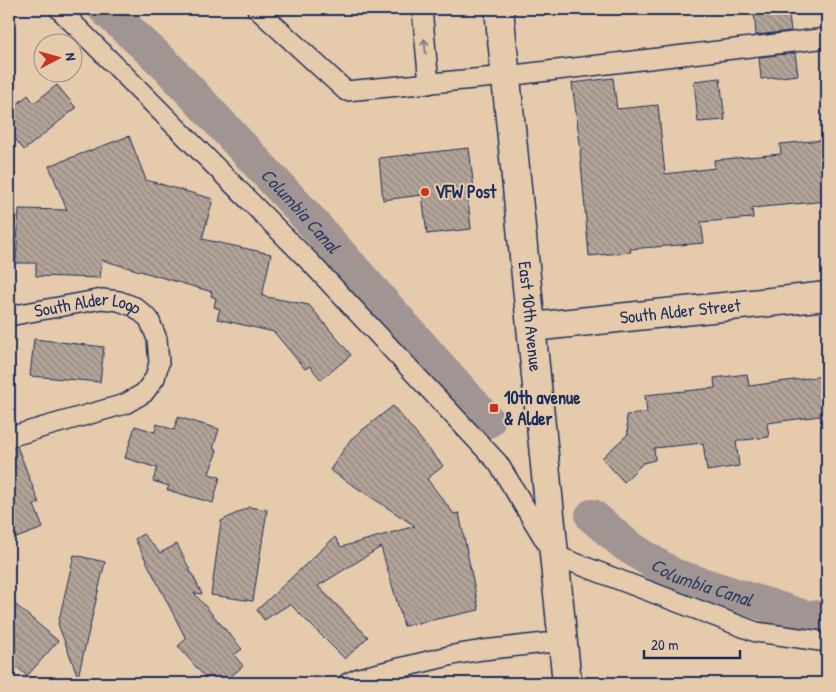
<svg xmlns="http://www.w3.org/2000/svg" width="836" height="692" viewBox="0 0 836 692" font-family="'Patrick Hand',sans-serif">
	<defs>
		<pattern id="building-back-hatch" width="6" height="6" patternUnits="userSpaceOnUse" patternTransform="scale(1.25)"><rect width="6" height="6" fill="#b3a498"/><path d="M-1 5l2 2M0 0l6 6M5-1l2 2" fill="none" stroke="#91867f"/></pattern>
	</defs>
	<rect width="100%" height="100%" fill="#e5caac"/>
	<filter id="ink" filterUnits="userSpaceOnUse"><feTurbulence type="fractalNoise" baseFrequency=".02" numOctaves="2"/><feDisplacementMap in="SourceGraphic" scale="10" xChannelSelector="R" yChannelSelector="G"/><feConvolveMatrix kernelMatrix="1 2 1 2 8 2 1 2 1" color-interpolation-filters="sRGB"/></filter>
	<g filter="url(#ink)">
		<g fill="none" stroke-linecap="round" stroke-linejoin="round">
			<!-- canal -->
			<g stroke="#a09592" stroke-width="34">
				<path id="s1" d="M105,9l60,55 136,146 187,211"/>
				<path id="s2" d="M592,516l34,29 47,30 132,42 22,1"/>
			</g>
		</g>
		<!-- building -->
		<path fill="url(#building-back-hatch)" stroke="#1b2f5e" d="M754,9h34l3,22 -35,4z
			M795,53l3,22 -37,4 -2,-22z
			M613,78l4,31 41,-4 7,69 50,-6 -1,-8 67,-6 -1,-10 43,-4 4,61 -75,7 1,10 -52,4 3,21 -74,6 1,3 -42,4 -9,-105h1l-9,-68z
			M720,78l5,42 -27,2 -4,-41z
			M57,85l19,23 -52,42 -15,-19v-20l19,-16 6,8z
			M129,136l17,44 67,19 -11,40 69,15 -9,42 47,9 42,50 -30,25 -11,-14 -5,3 -31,-37 -57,-13 3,-10 -6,-2 2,-9 -5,-2 1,-4 -110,-32 -2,18 -64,-2v-13h-20l3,-54 48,1 -18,-44z
			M469,148l5,41 -7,1 4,39 -44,5 -5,-39 -39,5 -4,-42z
			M34,339l70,8 -4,35 -70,-6z
			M747,374l2,12 75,-10 3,14v25l-60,8 2,14 -33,4 3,25 -32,5 -4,-28 -49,5 1,12 -12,3 -19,19 -22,-24 26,-24 -2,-19 21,-2 -2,-18 70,-7 -1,-10z
			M393,406l50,60 -16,13 27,35 5,-1 20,97 -75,16 -23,-79 -63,39 50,51 -23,22 -55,-55 -26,16 -7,-10 78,-73 6,10 74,-21 -85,-56 21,-31z
			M178,417l41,12 -6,20 4,1 -8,24 11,3 -7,26 -46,-13 2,-4 -16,-5 4,-13 -32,-10 10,-32 20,6 2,-8 17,6z
			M17,446l22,57 -5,2 9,23 -27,10 -7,-18v-72z
			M249,507l18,3 -14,91 -42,-6 10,-74z
			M143,534l17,19 17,-9 25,50 -8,-1 48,56 -8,6 9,11 -20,17h-13l-32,-37 8,-7 -51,-100z
			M74,555l31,7 -27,115 -20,-53z
			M9,599l49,42 -31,35 -18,-16z"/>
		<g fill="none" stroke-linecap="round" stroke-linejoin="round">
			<defs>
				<g id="service">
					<path d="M59,9l252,254 187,200 56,92 202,77 71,10"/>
					<path d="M257,9l89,82 160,-15 321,-38"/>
					<path d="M422,9l7,75"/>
					<path id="s3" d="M9,316l93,-17 17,2 16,6 14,12 8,20 2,24 -4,15 -11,15 -19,11 -116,33"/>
					<path d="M348,683l11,-5 94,-23 30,-5 80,-9"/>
				</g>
				<g id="minor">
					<path id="s4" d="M532,327l295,-31"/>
				</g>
				<g id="secondary">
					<path id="s5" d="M499,9l68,674"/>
				</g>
			</defs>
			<!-- service casing -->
			<use href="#service" stroke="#1b2f5e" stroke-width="22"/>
			<!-- minor casing -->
			<use href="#minor" stroke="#1b2f5e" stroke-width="31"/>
			<!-- secondary casing -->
			<use href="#secondary" stroke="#1b2f5e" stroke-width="31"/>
			<!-- service -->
			<use href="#service" stroke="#e5caac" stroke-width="19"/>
			<!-- minor -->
			<use href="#minor" stroke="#e5caac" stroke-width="28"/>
			<!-- secondary -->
			<use href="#secondary" stroke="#e5caac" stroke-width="28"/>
		</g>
		<!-- one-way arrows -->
		<defs><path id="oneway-shaft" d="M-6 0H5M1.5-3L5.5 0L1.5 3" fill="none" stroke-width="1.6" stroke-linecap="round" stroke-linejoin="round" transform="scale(1.25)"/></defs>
		<use stroke="#807c85" href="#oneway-shaft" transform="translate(425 46) rotate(-96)"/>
	</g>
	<!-- markers -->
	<g fill="#c8321e" stroke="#e5caac" stroke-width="2">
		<circle cx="425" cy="192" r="5"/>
		<rect x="489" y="403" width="10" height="10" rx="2.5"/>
	</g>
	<g text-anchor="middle" stroke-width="4" stroke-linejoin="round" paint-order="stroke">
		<!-- poi labels -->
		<g font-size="18" font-weight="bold" fill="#1b2f5e" stroke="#e5caac" text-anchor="start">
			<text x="435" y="198">VFW Post</text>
			<text x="504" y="404">10th avenue<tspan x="504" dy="21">&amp; Alder</tspan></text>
		</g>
		<!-- street labels -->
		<g font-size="18" fill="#1b2f5e" stroke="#e5caac">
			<text dy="6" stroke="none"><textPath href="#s4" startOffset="149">South Alder Street</textPath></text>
			<text dy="6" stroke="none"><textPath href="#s3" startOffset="80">South Alder Loop</textPath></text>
			<text dy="6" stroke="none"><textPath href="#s5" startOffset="309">East 10th Avenue</textPath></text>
		</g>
		<!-- water labels -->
		<g font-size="19" font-style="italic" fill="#2f3e66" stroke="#e5caac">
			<text dy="7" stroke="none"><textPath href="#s1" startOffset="281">Columbia Canal</textPath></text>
			<text dy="7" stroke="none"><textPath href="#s2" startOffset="130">Columbia Canal</textPath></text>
		</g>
	</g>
	<!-- margin -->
	<rect width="836" height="692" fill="none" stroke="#e5caac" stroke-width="30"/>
	<rect x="15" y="15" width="806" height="662" fill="none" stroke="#1b2f5e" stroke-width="2" filter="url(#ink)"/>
	<!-- north arrow -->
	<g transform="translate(58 58) rotate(84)"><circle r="24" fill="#e5caac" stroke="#948c8d"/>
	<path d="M0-4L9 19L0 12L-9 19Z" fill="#c8321e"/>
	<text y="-8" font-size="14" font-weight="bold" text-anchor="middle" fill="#1b2f5e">N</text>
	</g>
	<!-- scale -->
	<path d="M644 650v8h96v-8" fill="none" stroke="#1b2f5e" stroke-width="2.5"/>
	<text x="651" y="650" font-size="15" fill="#1b2f5e" stroke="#e5caac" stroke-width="4" paint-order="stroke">20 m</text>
</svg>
